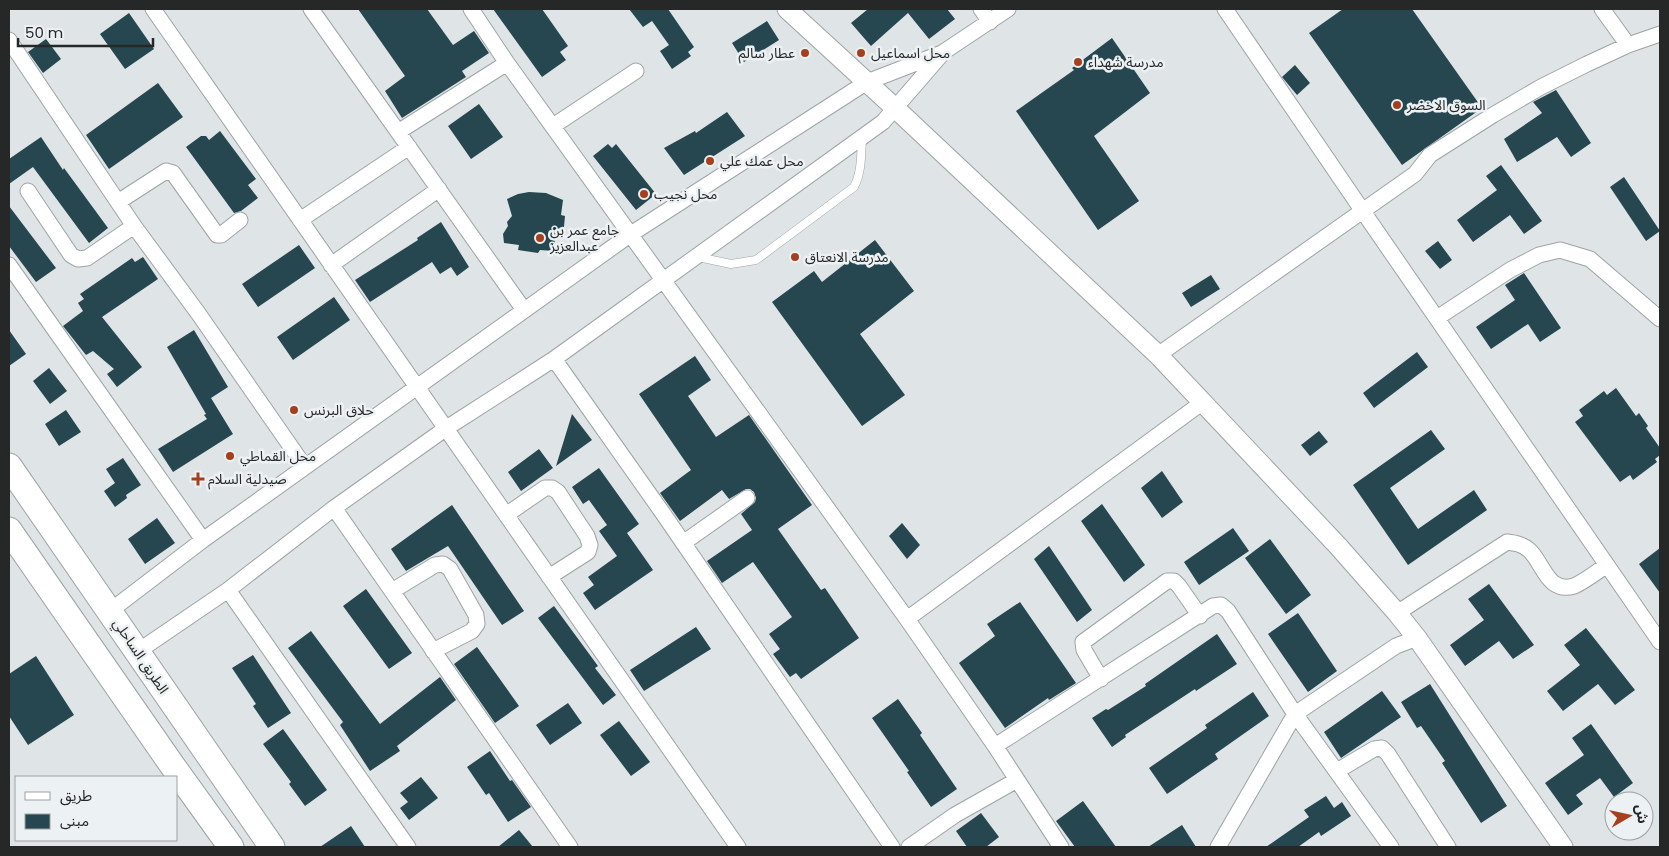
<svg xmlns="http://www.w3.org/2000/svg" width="1669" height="856" viewBox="0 0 1669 856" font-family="Poppins,'Noto Sans Arabic',sans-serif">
	<rect width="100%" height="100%" fill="#dfe4e6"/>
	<!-- building -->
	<path fill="#264750" d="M358,9h69l26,36 21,-14 15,22 -27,18 4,6 -64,41 -17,-27 20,-15z
		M493,9h49l26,37 -8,6 6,8 -24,17z
		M629,9h39l26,38 -6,5 3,4 -19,13 -12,-18 9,-6 -17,-24 -9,6z
		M868,9h79l8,10 -26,20 -21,-26 -37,33 -20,-23z
		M1343,9h69l70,99 -80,57 -93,-132z
		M129,13l25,36 -29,20 -25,-35z
		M767,21l12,19 -35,22 -12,-19z
		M1112,38l38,55 -56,43 45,65 -41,29 -82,-119 58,-41 -2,-2z
		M46,39l15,20 -18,14 -15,-21z
		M1295,65l15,18 -13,12 -15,-18z
		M158,83l25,34 -74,52 -23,-34z
		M1556,90l35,53 -20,14 -14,-20 -40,25 -13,-23 38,-26 -9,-11z
		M479,104l24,33 -32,22 -23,-33z
		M727,112l18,24 -61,39 -20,-27 31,-17 1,2z
		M220,131l36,48 -8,6 10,13 -17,13 -7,2 -48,-66 15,-11h5l3,4z
		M41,137l22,33 1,-2 44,60 -19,15 -56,-76 -24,17v-25z
		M608,144l4,4 4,-4 40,50 -20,16 -43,-54z
		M1501,165l41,56 -18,13 -14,-19 -37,27 -16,-22 40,-30 -11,-14z
		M1624,177l36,54 -14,10 -36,-54z
		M529,192l17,1 17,7 -2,15 4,1 -2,21h-8l-1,14 -14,-1 -2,3 -20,-3 1,-5 -15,-2 -1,-9 5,-8 -1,-4 5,-6 -5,-17 11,-5z
		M9,206l47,62 -20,14 -27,-36z
		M441,222l28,45 -12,9 -6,-9 -11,7 -8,-12 -62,40 -15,-22 63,-40 -1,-2z
		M875,240l39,51 -54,43 45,61 -43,31 -90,-124 42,-31 8,11z
		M1438,241l14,19 -12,9 -15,-18z
		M299,245l16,23 -57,39 -16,-23z
		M143,257l15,22 -56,38 40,50 -25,20 -10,-13 7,-5 -21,-18 -7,4 -23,-29 20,-15 -5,-8 6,-4 -4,-5 52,-36 3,4z
		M1524,273l37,55 -21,14 -12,-18 -37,25 -15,-22 39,-27 -10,-15z
		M1211,275l9,14 -29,18 -9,-14z
		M334,297l16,23 -57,40 -16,-23z
		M9,330l17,24 -17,12z
		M194,330l34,57 -17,11 22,36 -60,38 -15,-23 49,-30 -3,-4 2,-1 -39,-67z
		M1417,352l11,15 -54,41 -11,-15z
		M695,356l16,24 -23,16 28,41 33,-22 63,90 -34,24 43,61 4,-2 34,50 -58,41 -5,-6 -6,4 -17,-23 7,-5 -11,-15 23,-17 -39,-55 -31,21 -15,-22 45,-31 -11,-16 14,-12 1,-4 -2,-6 -4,-3h-4l-17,10 -7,-9 -42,31 -20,-28 31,-23 -52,-76z
		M49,368l18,23 -17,13 -17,-23z
		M1616,388l20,28 3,-3 9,13 -2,2 14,20v7l-5,4 2,3 -24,18 -3,-5 -10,7 -45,-60 8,-6 -4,-6 25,-19 3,4z
		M66,410l15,22 -22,14 -14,-22z
		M572,414l20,26 -36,26z
		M1431,430l14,19 -55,39 28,41 56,-39 13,20 -79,55 -55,-80z
		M1319,431l9,11 -18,14 -9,-11z
		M539,449l14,19 -32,23 -13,-19z
		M123,458l18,27 -15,10 1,3 -12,9 -11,-16 11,-8 -9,-14z
		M599,468l40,56 -12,9 26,37 -58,40 -12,-17 11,-8 -6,-8 29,-21 -18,-25 8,-6 -18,-25 -6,4 -11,-17z
		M1162,471l21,31 -21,16 -21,-30z
		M1102,504l43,61 -21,17 -43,-61z
		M452,505l72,106 -22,14 -54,-79 -42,25 -15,-22z
		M157,518l18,25 -30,21 -17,-25z
		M902,523l18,22 -13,14 -18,-23z
		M1233,528l16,23 -50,34 -15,-23z
		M1270,539l41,56 -25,19 -41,-56z
		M1049,546l43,64 -15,12 -43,-63z
		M1660,548v45l-21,-29z
		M1489,584l45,61 -21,14 -14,-18 -34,25 -15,-21 34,-25 -16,-21z
		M366,589l46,64 -23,16 -46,-63z
		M1020,602l56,81 -27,17 -1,-2 -43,30 -46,-65 36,-27 -8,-12z
		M554,606l44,60 -3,2 21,27 -13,10 -65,-87z
		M1298,613l39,58 -29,21 -40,-58z
		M696,627l15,22 -67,42 -14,-21z
		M1586,628l49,62 -20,15 -17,-21 -35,27 -16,-20 33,-26 -16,-20z
		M311,631l69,93 60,-47 16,23 -59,46 3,5 -30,20 -30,-46 3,-3 -55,-74z
		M1217,634l20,30 -41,27 -1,-2 -70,46 1,2 -14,10 -20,-29 14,-9 2,1 38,-24 -1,-2z
		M477,647l42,59 -24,17 -41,-59z
		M253,655l38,58 -23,15 -15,-22 3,-2 -24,-36z
		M36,656l38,59 -46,30 -19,-29v-42z
		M1430,684l77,122 -26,17 -39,-60 3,-2 -24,-35 -4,2 -16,-26z
		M1382,691l19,26 -60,41 -17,-26z
		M1253,692l16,24 -54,38 3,5 -51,35 -18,-26 58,-40 -2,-3z
		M898,699l24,34 -2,2 37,54 -26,18 -24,-35 2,-1 -37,-53z
		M568,703l14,20 -32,22 -14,-20z
		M619,721l31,41 -19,14 -31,-41z
		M1591,724l42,59 -19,14 -14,-19 -24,17 7,9 -15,11 -23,-32 39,-28 -12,-17z
		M283,729l44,61 -22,16 -16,-22 2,-2 -28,-38z
		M490,751l20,30 2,-1 19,27 -23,15 -19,-29 -3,2 -19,-28z
		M421,777l17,21 -29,22 -9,-12 8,-6 -8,-9z
		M1326,796l8,12 8,-6 9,14 -30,20 -2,-4 -21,15h-32l43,-30 -5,-7z
		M1083,801l33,46h-41l-19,-26z
		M981,813l18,24 -13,10h-19l-11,-16z
		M1182,825l14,22h-48z
		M351,826l14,21h-45z
		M519,830l14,17h-35z"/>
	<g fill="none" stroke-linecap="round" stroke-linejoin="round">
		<defs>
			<path id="service" d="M698,257l33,7 25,-4 98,-73c8,-15 7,-33 8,-50"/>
			<path id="minor" d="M153,9l585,838
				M311,9l213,301
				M471,9l36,54 400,556 88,127 66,101
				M981,9l9,13
				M1225,9l137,201 298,432
				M1602,9l26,36
				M9,40l125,186 64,87 107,154
				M553,126l83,-55
				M398,132l109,-69
				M28,191l43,64 7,4 9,-1 47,-32
				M118,202l48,-31 7,2 44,62h4l19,-15
				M300,220l109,-73
				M9,265l194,275
				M331,265l108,-76
				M1437,318l73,-48 29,-15 21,-5 30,9 70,60
				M1158,355l257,-181 15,-19 63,-40 48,-28 46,-23 41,-19 32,-11
				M554,359l108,153 230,335
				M334,508l236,339
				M506,515l39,-27h7l6,4 29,44 3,9 -2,7 -39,25
				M683,543l64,-45
				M228,590l180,257
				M392,591l43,-26 8,-1 7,5 26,46 1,9 -5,7 -39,20
				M110,611l93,-71 428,-306 236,-152 75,-29 66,-44
				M1397,613l110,-71c8,1 15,2 22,8 14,12 18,44 45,36 10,-4 24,-15 33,-21
				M907,619l296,-217
				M137,652l91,-62 106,-82 111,-79 109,-70 329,-237 58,-67
				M1101,679l-17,-29 -1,-8 84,-61h7l5,5 21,30
				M995,746l218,-140 8,-1 7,6 67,103 96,133
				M1337,771l37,-22 8,-1 6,6 60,93
				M909,847l46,-32 62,-35
				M1218,847l77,-133 101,-68 21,-8"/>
			<path id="tertiary" d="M787,9l108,99 263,247 180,191 59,67 20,25 146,209"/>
			<path id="trunk" d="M9,466l263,381
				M9,530l163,235 59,82"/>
		</defs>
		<!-- service casing -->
		<use href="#service" stroke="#9ea3a4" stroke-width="9"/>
		<!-- minor casing -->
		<use href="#minor" stroke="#9ea3a4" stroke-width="17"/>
		<!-- tertiary casing -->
		<use href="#tertiary" stroke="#9ea3a4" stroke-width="21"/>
		<!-- trunk casing -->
		<use href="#trunk" stroke="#9ea3a4" stroke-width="27"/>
		<!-- service -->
		<use href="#service" stroke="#fff" stroke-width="8"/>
		<!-- minor -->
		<use href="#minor" stroke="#fff" stroke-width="15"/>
		<!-- tertiary -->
		<use href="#tertiary" stroke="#fff" stroke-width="19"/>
		<!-- trunk -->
		<use href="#trunk" stroke="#fff" stroke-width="25"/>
	</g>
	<!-- markers -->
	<g fill="#a63f1d" stroke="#ecf1f3" stroke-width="2">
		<circle cx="805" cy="53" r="5"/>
		<circle cx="861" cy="53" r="5"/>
		<circle cx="1078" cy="62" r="5"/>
		<circle cx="1397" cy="105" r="5"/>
		<circle cx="710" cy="161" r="5"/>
		<circle cx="644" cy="194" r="5"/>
		<circle cx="540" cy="238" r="5"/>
		<circle cx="795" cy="257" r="5"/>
		<circle cx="294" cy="410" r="5"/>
		<circle cx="230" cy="456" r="5"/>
		<path d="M195.5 471.5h5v5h5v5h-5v5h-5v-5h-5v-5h5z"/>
	</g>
	<g text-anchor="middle" stroke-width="5" stroke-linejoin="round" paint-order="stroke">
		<!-- poi labels -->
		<g font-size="14" fill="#262828" stroke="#ecf1f3" text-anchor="start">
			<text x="795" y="58" text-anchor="end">عطار سالم</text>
			<text x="871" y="58">محل اسماعيل</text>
			<text x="1088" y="67">مدرسة شهداء</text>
			<text x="1407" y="110">السوق الاخضر</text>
			<text x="720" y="166">محل عمك علي</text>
			<text x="654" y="199">محل نجيب</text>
			<text x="550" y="235">جامع عمر بن<tspan x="550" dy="16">عبدالعزيز</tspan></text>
			<text x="805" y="262">مدرسة الانعتاق</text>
			<text x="304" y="415">حلاق البرنس</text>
			<text x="240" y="461">محل القماطي</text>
			<text x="208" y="484">صيدلية السلام</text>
		</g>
		<!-- street labels -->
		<g font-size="14" fill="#262828" stroke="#ecf1f3">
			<text transform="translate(141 656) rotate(56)" y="5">الطريق الساحلي</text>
		</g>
	</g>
	<!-- border -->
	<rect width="1669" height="856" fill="none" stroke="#262828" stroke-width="20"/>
	<!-- legend -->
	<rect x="15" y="776" width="162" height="65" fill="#ecf1f3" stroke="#9da1a2"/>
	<rect x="25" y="792" width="25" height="8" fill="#ffffff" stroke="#9da1a2"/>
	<text x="60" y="801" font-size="15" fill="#262828">طريق</text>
	<rect x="25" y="814" width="25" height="15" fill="#264750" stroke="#9da1a2"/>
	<text x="60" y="826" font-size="15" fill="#262828">مبنى</text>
	<!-- north arrow -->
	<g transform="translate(1629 816) rotate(81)"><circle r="24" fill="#ecf1f3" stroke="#9da1a2"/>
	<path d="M0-4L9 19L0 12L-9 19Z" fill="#a63f1d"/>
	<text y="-8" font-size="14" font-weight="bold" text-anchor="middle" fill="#262828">ش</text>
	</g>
	<!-- scale -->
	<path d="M18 38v8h135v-8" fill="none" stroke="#262828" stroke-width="2.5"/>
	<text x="25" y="38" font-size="15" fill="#262828" stroke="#ecf1f3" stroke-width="4" paint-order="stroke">50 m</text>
</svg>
